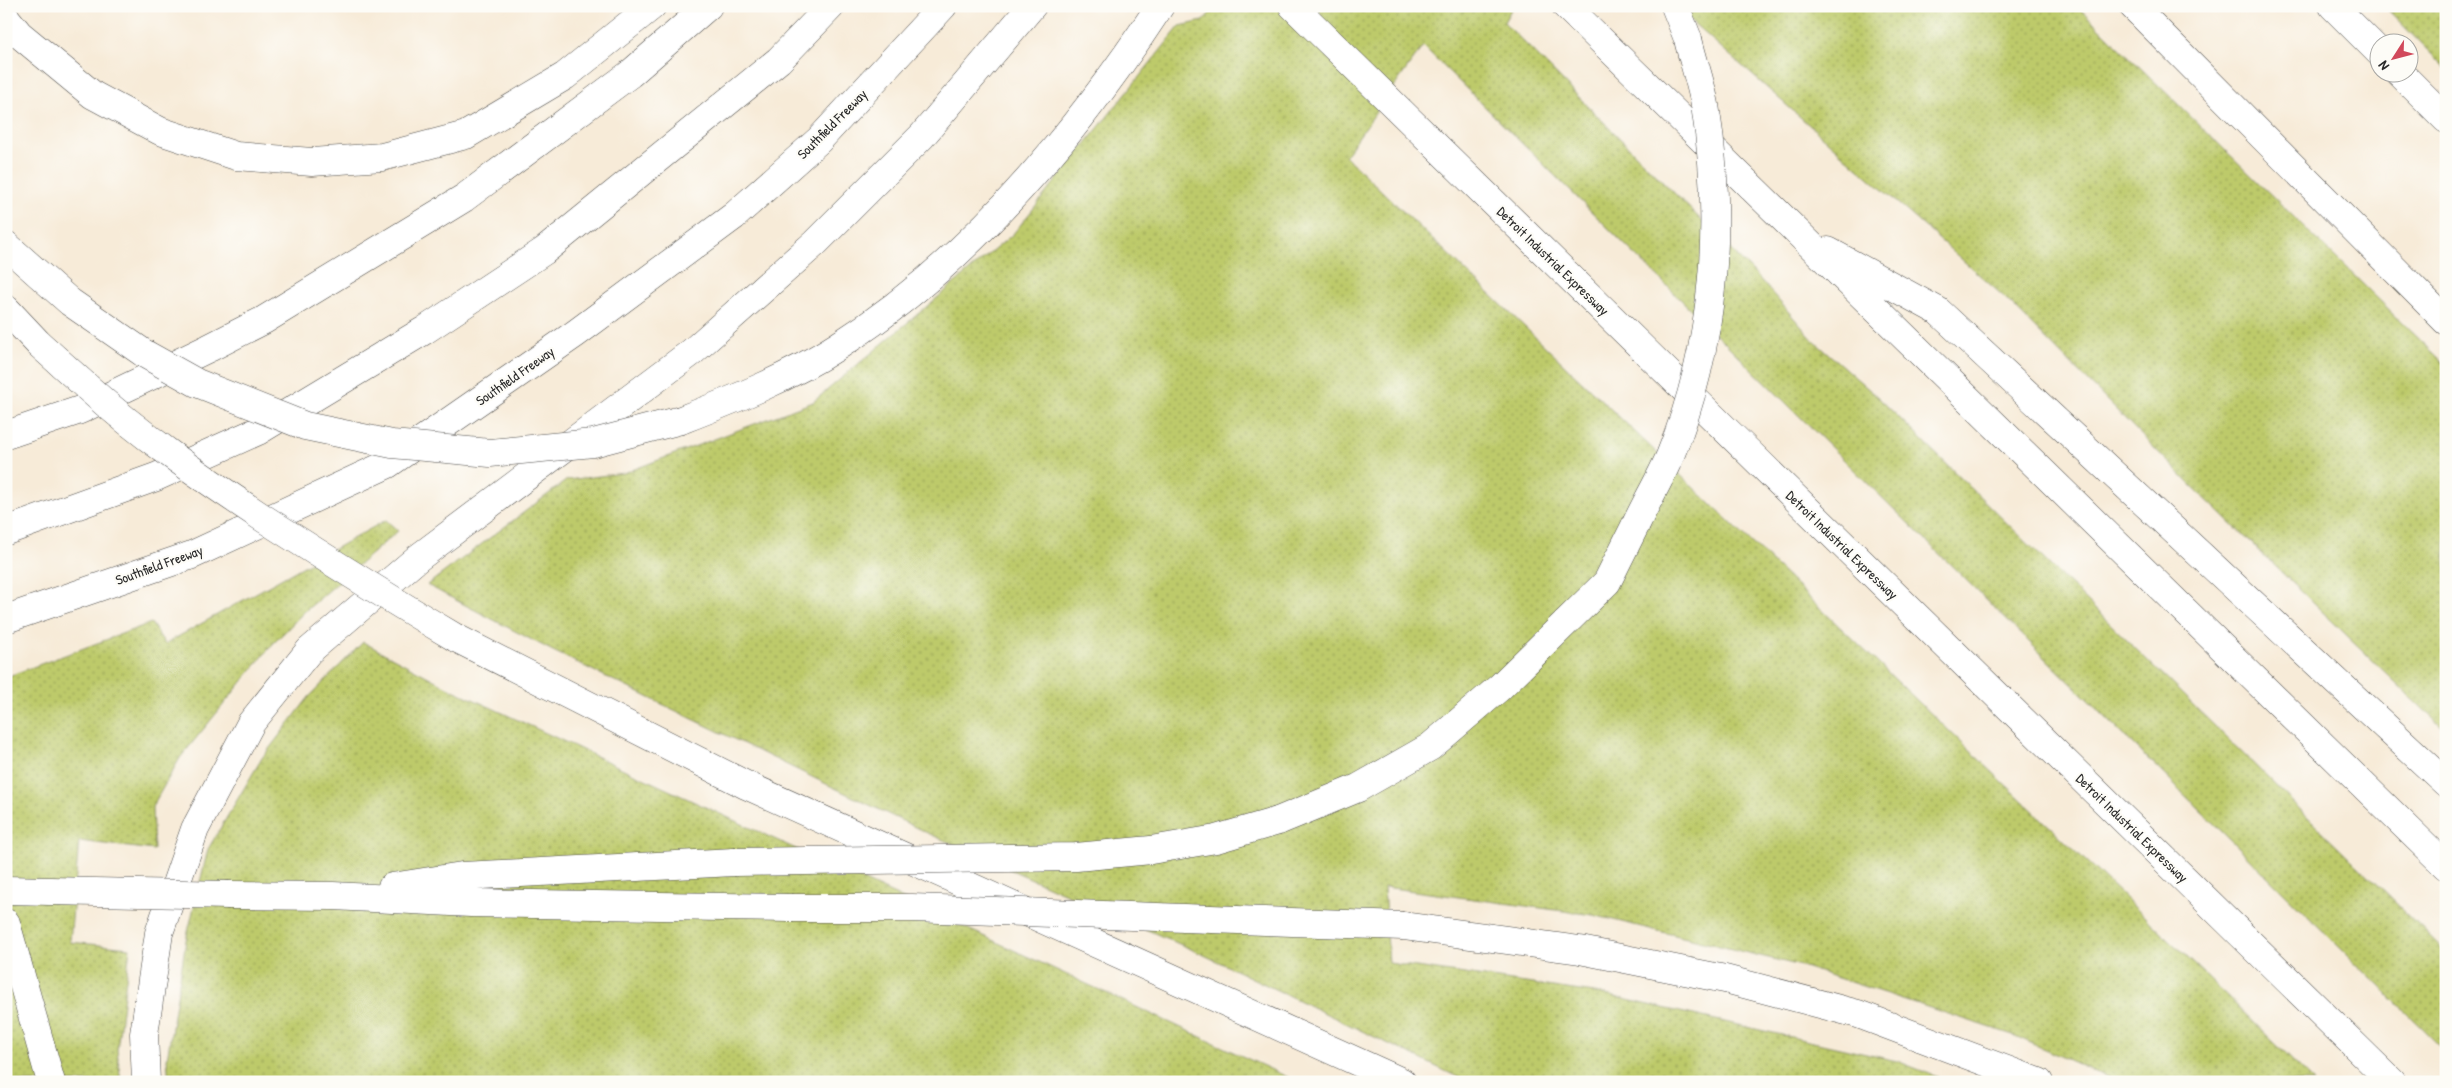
<svg xmlns="http://www.w3.org/2000/svg" width="2452" height="1088" viewBox="0 0 2452 1088" font-family="'Patrick Hand',sans-serif">
	<defs>
		<pattern id="grass-dots" width="8" height="8" patternUnits="userSpaceOnUse" patternTransform="scale(1.25)"><rect width="8" height="8" fill="#bdca6b"/><path d="M2 2h.1M6 6h.1" fill="none" stroke="#9aa458" stroke-width="1.8" stroke-linecap="round"/></pattern>
	</defs>
	<rect width="100%" height="100%" fill="#fdfcf7"/>
	<filter id="ink" filterUnits="userSpaceOnUse"><feTurbulence type="fractalNoise" baseFrequency=".02" numOctaves="2"/><feDisplacementMap in="SourceGraphic" scale="10" xChannelSelector="R" yChannelSelector="G"/><feConvolveMatrix kernelMatrix="1 2 1 2 8 2 1 2 1" color-interpolation-filters="sRGB"/></filter>
	<filter id="wash" filterUnits="userSpaceOnUse"><feTurbulence type="fractalNoise" baseFrequency=".0096" numOctaves="4" result="noise"/><feDisplacementMap in="SourceGraphic" scale="20" xChannelSelector="R" yChannelSelector="G"/><feGaussianBlur stdDeviation="1.12" result="paint"/><feColorMatrix in="noise" values="0 0 0 0 0 0 0 0 0 0 0 0 0 0 0 0 0 1.4 0 .05"/><feComposite in="paint" operator="in"/></filter>
	<g filter="url(#wash)">
		<rect width="100%" height="100%" fill="#f7ebd8"/>
		<!-- grass -->
		<path fill="url(#grass-dots)" stroke="#747a4b" d="M1216,6h297l-9,16 254,255 56,64 67,59 565,552v100l-1023,-1006 -78,110 865,823 104,103h-196l-105,-47 -212,-69 -208,-51 -209,-28 5,76 212,31 296,67 53,21h-482l-266,-128 -279,-123 -370,-180 -126,-66 140,-105 57,-7 189,-71 200,-168 167,-208 23,-5z
			M1674,6h403l369,359v366l-255,-246 -190,-191z
			M2384,6h62v63z
			M386,520l12,11 -94,81 -32,33 -92,113 -28,49 2,43 -75,-9 -9,101 60,6 -13,102 4,32h-115v-405l145,-54 14,21z
			M363,642l88,47 847,393h-1129l-2,-23 19,-119 22,-91 54,-91 47,-61z"/>
	</g>
	<g filter="url(#ink)">
		<g fill="none" stroke-linecap="round" stroke-linejoin="round">
			<defs>
				<path id="major" d="M6,923l45,159"/>
				<path id="highway" d="M1293,6l1099,1076
					M1566,6l880,860
					M1675,6l13,33
					M2133,6l313,315
					M2333,6l47,47
					M6,18l13,16 74,61 67,36 76,25 76,6 70,-5 84,-22 99,-59 87,-70
					M2399,72l47,47
					M6,245l64,57 75,52
					M1828,251l110,60 508,472
					M6,309l32,34 49,44
					M681,420c54,-21 108,-42 157,-74 130,-83 238,-212 322,-340
					M6,435l74,-25 129,-62 55,-28 123,-75 77,-47 166,-124 78,-68
					M6,531l150,-54 102,-46 167,-101 119,-79 235,-191 52,-54
					M6,619l186,-64 196,-91 187,-130 159,-118 85,-76 124,-134
					M456,638l290,147 656,297
					M1278,821l80,-33 72,-41 70,-60 107,-105 29,-58
					M392,887l70,-11 272,-14
					M229,895l104,1 138,7 320,5
					M1403,926l177,24 145,29 133,35 181,68
					M146,1082l-2,-48 15,-101 36,-104 56,-106 58,-72 109,-93 274,-206 123,-109 107,-107 110,-130"/>
			</defs>
			<!-- major casing -->
			<use href="#major" stroke="#4a4845" stroke-width="29"/>
			<!-- highway casing -->
			<use href="#highway" stroke="#4a4845" stroke-width="29"/>
			<!-- major -->
			<use href="#major" stroke="#fff" stroke-width="28"/>
			<!-- highway -->
			<use href="#highway" stroke="#fff" stroke-width="28"/>
			<defs>
				<path id="highway-bridge" d="M145,354l52,29 108,43 87,18 98,9 103,-10 88,-23
					M87,387c53,48 113,89 173,129 65,42 130,83 196,122
					M1636,524c11,-23 24,-45 34,-68 45,-110 54,-234 35,-351 -4,-22 -12,-44 -17,-66
					M734,862l342,-5 75,-7 65,-11 62,-18
					M6,890l223,5
					M791,908h121l491,18"/>
			</defs>
			<!-- highway-bridge casing -->
			<use href="#highway-bridge" stroke="#4a4845" stroke-width="29" stroke-linecap="butt"/>
			<!-- highway-bridge -->
			<use href="#highway-bridge" stroke="#fff" stroke-width="28"/>
		</g>
	</g>
	<g text-anchor="middle" stroke-width="4.5" stroke-linejoin="round" paint-order="stroke">
		<!-- street labels -->
		<g font-size="14" fill="#2b2b2b" stroke="#fdfcf7">
			<text transform="translate(832 124) rotate(-45)" y="5">Southfield Freeway</text>
			<text transform="translate(1553 261) rotate(44)" y="5">Detroit Industrial Expressway</text>
			<text transform="translate(515 376) rotate(-35)" y="5">Southfield Freeway</text>
			<text transform="translate(1842 545) rotate(44)" y="5">Detroit Industrial Expressway</text>
			<text transform="translate(159 565) rotate(-20)" y="5">Southfield Freeway</text>
			<text transform="translate(2132 828) rotate(44)" y="5">Detroit Industrial Expressway</text>
		</g>
	</g>
	<!-- margin -->
	<rect width="2452" height="1088" fill="none" stroke="#fdfcf7" stroke-width="25"/>
	<!-- north arrow -->
	<g transform="translate(2394 58) rotate(234)"><circle r="24" fill="#fdfcf7" stroke="#a9a8a5"/>
	<path d="M0-4L9 19L0 12L-9 19Z" fill="#d1495b"/>
	<text y="-8" font-size="14" font-weight="bold" text-anchor="middle" fill="#2b2b2b">N</text>
	</g>
</svg>
